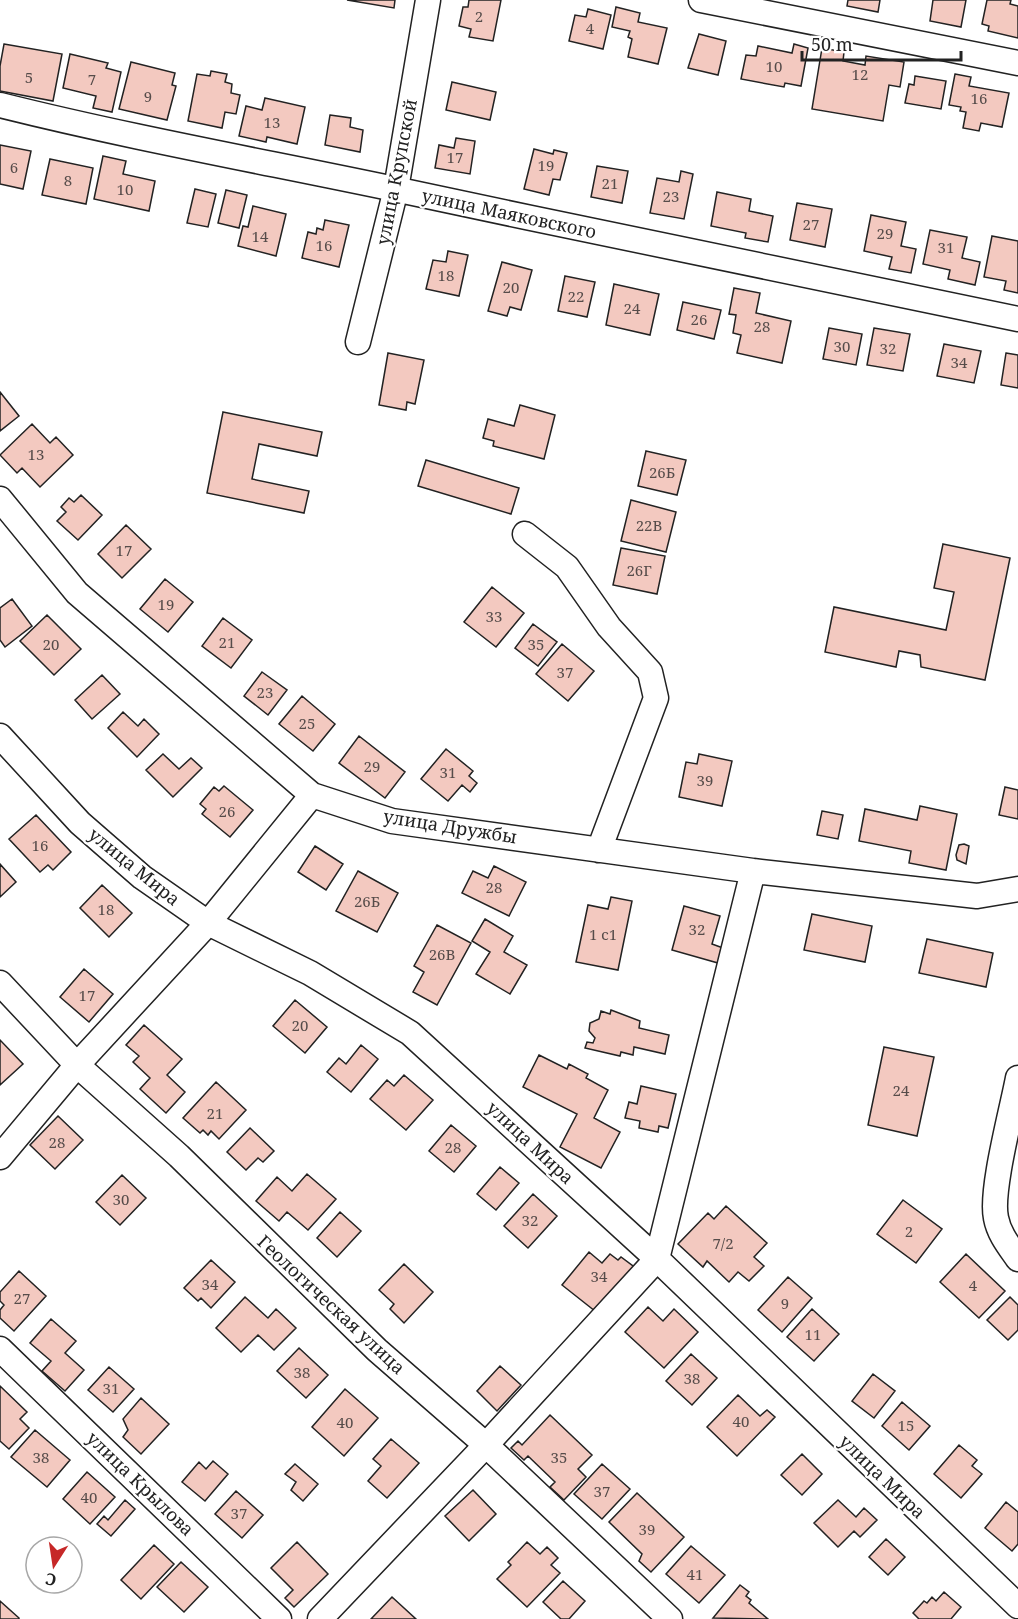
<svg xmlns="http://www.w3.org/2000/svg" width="1018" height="1619" viewBox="0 0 1018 1619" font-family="'Noto Serif',serif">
	<rect width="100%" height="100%" fill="#fff"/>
	<!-- building -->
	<path fill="#f3c9c0" stroke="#222" stroke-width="1.5" d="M347,0h48l-1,8z
		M469,0h32l-8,41 -24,-4 2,-8 -12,-3 4,-19h5z
		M848,0h32l-2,12 -31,-6z
		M933,0h33l-5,27 -31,-6z
		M987,0h24l-1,4 8,2v32l-30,-7 1,-5 -7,-2z
		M616,7l24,6 -2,9 29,6 -9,36 -30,-7 4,-18 -4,-2 2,-6 -18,-4z
		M588,9l23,6 -8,34 -34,-8 6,-26 11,2z
		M699,34l27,7 -8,34 -30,-7z
		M4,44l58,10 -9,47 -53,-10v-25z
		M794,44l14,4 -7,38 -16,-3 -1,4 -43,-8 5,-24 10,1 2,-10 34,7z
		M822,48l22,4 -1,9 22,4 1,-9 38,6 -4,25 -11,-2 -6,36 -71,-12z
		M70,54l38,9 -2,5 15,4 -9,40 -19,-4 3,-12 -33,-8z
		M131,62l44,11 -3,12 4,1 -9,34 -48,-11z
		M211,71l16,3 -2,8 7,2 -1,9 9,2 -4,19 -11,-2 -3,16 -34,-7 9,-47 13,2z
		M955,74l16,3 -2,9 40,7 -7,34 -21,-4 -2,8 -16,-3 3,-16 -6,-1 1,-4 -12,-2z
		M915,76l31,5 -5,28 -36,-6 4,-19 5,1z
		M452,82l44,10 -6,28 -44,-10z
		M265,98l40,9 -8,37 -30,-7 -1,5 -27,-6 7,-30 16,4z
		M330,115l21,3 -1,9 13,3 -3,22 -35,-7z
		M456,138l19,3 -5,33 -35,-6 4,-23 15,3z
		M0,145l31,6 -8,38 -23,-5z
		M534,149l19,5 1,-4 13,3 -7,27 -7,-1 -4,16 -25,-6z
		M103,156l23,5 -3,13 32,7 -6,30 -55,-12z
		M50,159l43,9 -7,36 -44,-9z
		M597,166l31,5 -6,32 -31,-6z
		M681,171l12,3 -9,45 -34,-6 7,-35 22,4z
		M195,189l21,5 -8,33 -21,-4z
		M226,190l21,5 -8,33 -21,-5z
		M717,192l34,7 -2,12 24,5 -5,26 -23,-4 1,-5 -35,-7z
		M797,203l35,6 -7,38 -35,-7z
		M253,206l33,8 -10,42 -38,-10 5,-20 5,1z
		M871,215l35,7 -5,24 15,3 -5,24 -22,-4 3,-12 -28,-6z
		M325,220l24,5 -10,42 -37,-9 6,-26 8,2 1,-6 6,2z
		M930,230l37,7 -5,21 18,4 -5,23 -27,-6 2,-9 -27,-6z
		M992,236l26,5v52l-14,-3 2,-9 -22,-4z
		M448,251l20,4 -9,41 -33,-7 7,-29 13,2z
		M502,262l30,8 -11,40 -11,-3 -3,9 -19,-5z
		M565,276l30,6 -8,35 -29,-6z
		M614,284l45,10 -9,41 -44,-10z
		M734,288l26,5 -4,20 35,8 -9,42 -45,-10 4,-18 -8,-2 3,-18 -7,-1z
		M683,302l38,8 -7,29 -37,-9z
		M829,328l33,6 -6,31 -33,-6z
		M874,328l36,6 -7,37 -36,-6z
		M944,344l37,7 -7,32 -37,-7z
		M388,353l36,7 -9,44 -8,-2 -1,8 -27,-5z
		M1006,353l12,2v33l-17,-3z
		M0,392l19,24 -19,15z
		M520,405l35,10 -11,44 -51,-13 1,-5 -11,-3 5,-19 26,7z
		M223,412l99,20 -5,24 -58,-12 -7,35 57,12 -5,22 -97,-20z
		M32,424l18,19 6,-6 17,18 -33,32 -18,-19 -5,5 -17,-18z
		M646,451l40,9 -9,35 -39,-9z
		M426,460l93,28 -8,26 -93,-28z
		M81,495l21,20 -24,25 -21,-19 9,-9 -5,-5 8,-9 5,4z
		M631,500l45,12 -10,40 -45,-11z
		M126,525l25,24 -29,29 -24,-24z
		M943,544l67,14 -25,122 -64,-13 -1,-12 -21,-4 -3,16 -71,-15 9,-45 112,23 8,-38 -20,-4z
		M621,548l44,8 -8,38 -44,-9z
		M165,579l28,23 -25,30 -28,-23z
		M492,587l32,26 -28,34 -32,-25z
		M12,599l20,27 -27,21 -5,-7v-32z
		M47,615l34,34 -27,26 -34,-34z
		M223,618l29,22 -21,28 -29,-22z
		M533,624l24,18 -19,24 -23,-18z
		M562,644l32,27 -26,30 -32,-27z
		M262,672l25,18 -19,25 -24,-19z
		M102,675l18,19 -28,25 -17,-19z
		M302,696l33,28 -22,27 -34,-27z
		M123,712l15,14 6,-7 15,15 -22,23 -29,-29z
		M359,736l46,36 -20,26 -46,-35z
		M446,749l27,22 -4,5 8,7 -7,9 -8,-7 -14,16 -27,-22z
		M163,754l16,15 12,-11 11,10 -29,29 -27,-27z
		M699,754l33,7 -10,45 -43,-9 7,-35 11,2z
		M224,786l29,24 -23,27 -28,-23 4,-5 -6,-5 14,-17 5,4z
		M1005,787l13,3v29l-19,-4z
		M920,806l37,8 -11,56 -37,-7 2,-12 -52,-10 6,-32 52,11z
		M822,811l21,4 -5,24 -21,-4z
		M36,815l35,37 -18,18 -5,-5 -8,7 -31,-33z
		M964,844l5,2 -3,18 -9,-4 -1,-5 3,-10z
		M315,846l28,18 -17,26 -28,-18z
		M0,864l16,18 -16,15z
		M494,866l32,16 -17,34 -47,-23 11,-22 15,7z
		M358,871l40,22 -21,39 -41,-21z
		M102,885l30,28 -23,24 -29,-29z
		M611,897l21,4 -14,69 -42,-8 12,-57 20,4z
		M684,906l36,10 -8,28 11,4 -5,15 -46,-13z
		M812,914l60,12 -7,36 -61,-12z
		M485,919l28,17 -9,16 23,13 -17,29 -34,-20 14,-22 -18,-11z
		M437,925l34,18 -34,62 -24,-13 11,-20 -10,-6z
		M927,939l66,14 -7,34 -67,-14z
		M84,969l29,25 -24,28 -29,-25z
		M295,1000l32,27 -22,26 -32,-27z
		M611,1010l29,11 -1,7 30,7 -4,19 -31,-7 -1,8 -12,-3 -1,4 -35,-8 2,-6 6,1 2,-5 -6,-7 1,-8 9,-4 2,-8 9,3z
		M144,1025l38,34 -15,16 18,17 -19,21 -26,-24 10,-11 -17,-16 6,-6 -13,-11z
		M0,1040l23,24 -23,21z
		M361,1045l17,14 -27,33 -24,-20 12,-14 7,6z
		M884,1047l50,10 -17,79 -49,-11z
		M539,1055l28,14 2,-5 19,10 -2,4 22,12 -14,28 26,14 -19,36 -41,-21 17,-33 -54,-27z
		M404,1075l29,25 -27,30 -36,-31 17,-19 7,6z
		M216,1082l30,28 -27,29 -8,-8 -3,4 -5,-5 -3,3 -17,-15z
		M641,1086l35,8 -8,34 -9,-2 -1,6 -19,-4 1,-7 -15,-3 4,-16 8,2z
		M58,1116l25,24 -28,29 -25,-24z
		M451,1125l25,21 -22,26 -25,-21z
		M250,1128l24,23 -11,11 -5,-4 -12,12 -19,-18z
		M500,1167l19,16 -23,27 -19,-16z
		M307,1174l29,25 -28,31 -21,-18 -8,9 -23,-20 21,-24 15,14z
		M122,1175l24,23 -26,27 -24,-23z
		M533,1194l24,22 -29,32 -24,-22z
		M903,1200l39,29 -26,34 -39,-29z
		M726,1206l41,37 -13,14 10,9 -15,15 -11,-9 -9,10 -22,-21 -4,6 -25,-23 30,-31 6,6z
		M340,1212l21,19 -24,26 -20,-19z
		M589,1252l13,11 8,-9 8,6 3,-3 16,12 -37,46 -38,-30z
		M966,1254l39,37 -26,27 -39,-36z
		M211,1260l24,22 -24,26 -10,-10 -3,3 -14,-13z
		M404,1264l29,28 -29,31 -14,-14 4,-5 -15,-14z
		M19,1271l27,25 -32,35 -14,-13v-8l4,-5 -4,-4v-9z
		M788,1277l24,21 -30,34 -24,-22z
		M245,1297l23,21 8,-9 20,19 -22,22 -16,-15 -17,17 -25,-24z
		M1010,1297l8,8v25l-10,10 -21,-20z
		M648,1307l15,14 11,-12 24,23 -34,36 -39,-36z
		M812,1309l27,25 -25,27 -27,-24z
		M51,1319l25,22 -11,12 19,17 -19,21 -23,-20 9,-10 -21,-18z
		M299,1348l29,27 -22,23 -29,-27z
		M691,1354l26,24 -25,27 -26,-24z
		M500,1366l21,19 -24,26 -20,-20z
		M109,1367l25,22 -21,23 -25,-22z
		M873,1374l22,17 -21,27 -22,-17z
		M0,1386l27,26 -7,7 9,9 -20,21 -9,-8z
		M345,1389l33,29 -34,38 -32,-29z
		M738,1395l22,21 7,-6 8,7 -38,39 -30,-29z
		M141,1398l28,26 -28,30 -18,-17 5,-7 -5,-11z
		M902,1402l28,24 -21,24 -27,-24z
		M550,1415l42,40 -14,14 8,8 -22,23 -14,-13 5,-5 -27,-26 -4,4 -13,-12 7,-7 4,4z
		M35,1430l35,30 -23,27 -36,-30z
		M391,1439l28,24 -32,35 -19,-17 13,-15 -8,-7z
		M959,1445l18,15 -5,6 10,8 -21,24 -27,-24z
		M802,1454l20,20 -20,21 -21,-20z
		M213,1461l15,13 -23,27 -23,-19 17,-20 7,7z
		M295,1464l23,20 -15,17 -12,-11 5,-8 -11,-8z
		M602,1464l28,25 -28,30 -28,-25z
		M87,1472l28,25 -25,27 -27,-25z
		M473,1490l23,24 -27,27 -24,-25z
		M236,1491l27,24 -21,23 -27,-24z
		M637,1493l47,44 -33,35 -12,-11 3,-7 -33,-32z
		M125,1500l10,9 -24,27 -14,-12 7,-8 4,4z
		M838,1500l18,17 8,-9 13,12 -17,17 -6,-6 -16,16 -24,-24z
		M1006,1502l12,10v32l-6,7 -27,-23z
		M886,1539l19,18 -17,18 -19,-18z
		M297,1542l31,32 -34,33 -9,-9 8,-8 -22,-22z
		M527,1542l13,12 7,-7 11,11 -7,7 9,8 -33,34 -30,-28 14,-14 -3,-3z
		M154,1545l20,19 -33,35 -20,-19z
		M691,1546l34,29 -26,28 -33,-29z
		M181,1562l27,25 -24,25 -27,-25z
		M563,1581l22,20 -16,18h-8l-18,-17z
		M740,1585l9,7 -3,4 5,4 -2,3 19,16 -55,-1z
		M944,1592l17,15 -10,12h-32l-6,-6 11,-12 3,2 5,-6 4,4z
		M392,1597l24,22h-45z
		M0,1601l19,17v1h-19z"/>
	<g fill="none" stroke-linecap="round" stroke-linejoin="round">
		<defs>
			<path id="minor" d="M701,0l317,63
				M0,105c132,33 266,57 399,85 206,44 412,87 619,129
				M358,342l38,-153 32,-189
				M0,499l77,94 235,202 80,26 361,50 224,25 41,-7
				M525,534l42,33 42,60 41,45 6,26 -57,152
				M0,736l80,87 62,54 66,46 102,50 100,60 247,226 361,347
				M0,983l77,82 102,91 198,194 109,95 184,174
				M1018,1078c-6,32 -28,113 -22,140 3,16 13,28 22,41
				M0,1157l77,-92 131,-142 104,-128
				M0,1349l279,270
				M320,1619l166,-174 171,-186 96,-388"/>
		</defs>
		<!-- minor casing -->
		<use href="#minor" stroke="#222" stroke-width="27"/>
		<!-- minor -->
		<use href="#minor" stroke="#fff" stroke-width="24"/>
	</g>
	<g text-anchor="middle" stroke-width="4.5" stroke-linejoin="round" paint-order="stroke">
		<!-- number labels -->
		<g font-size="15" fill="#564c4a">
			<text x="479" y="22">2</text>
			<text x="590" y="34">4</text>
			<text x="774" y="72">10</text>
			<text x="860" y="80">12</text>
			<text x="29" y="83">5</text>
			<text x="92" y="85">7</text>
			<text x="148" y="102">9</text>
			<text x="979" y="104">16</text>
			<text x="272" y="128">13</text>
			<text x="455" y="163">17</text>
			<text x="546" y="171">19</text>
			<text x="14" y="173">6</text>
			<text x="68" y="186">8</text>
			<text x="610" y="189">21</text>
			<text x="125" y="195">10</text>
			<text x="671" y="202">23</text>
			<text x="811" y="230">27</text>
			<text x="885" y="239">29</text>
			<text x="260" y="242">14</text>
			<text x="324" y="251">16</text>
			<text x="946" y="253">31</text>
			<text x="446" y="281">18</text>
			<text x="511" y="293">20</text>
			<text x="576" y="302">22</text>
			<text x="632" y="314">24</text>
			<text x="699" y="325">26</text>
			<text x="762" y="332">28</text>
			<text x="842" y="352">30</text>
			<text x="888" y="354">32</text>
			<text x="959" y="368">34</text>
			<text x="36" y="460">13</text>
			<text x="662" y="478">26Б</text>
			<text x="649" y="531">22В</text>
			<text x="124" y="556">17</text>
			<text x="639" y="576">26Г</text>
			<text x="166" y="610">19</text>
			<text x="494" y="622">33</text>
			<text x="227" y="648">21</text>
			<text x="51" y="650">20</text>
			<text x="536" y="650">35</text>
			<text x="565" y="678">37</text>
			<text x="265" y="698">23</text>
			<text x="307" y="729">25</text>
			<text x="372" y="772">29</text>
			<text x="448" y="778">31</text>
			<text x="705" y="786">39</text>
			<text x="227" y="817">26</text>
			<text x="40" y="851">16</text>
			<text x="494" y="893">28</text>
			<text x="367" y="907">26Б</text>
			<text x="106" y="915">18</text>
			<text x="697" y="935">32</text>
			<text x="603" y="940">1 с1</text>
			<text x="442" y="960">26В</text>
			<text x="87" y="1001">17</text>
			<text x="300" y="1031">20</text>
			<text x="901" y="1096">24</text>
			<text x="215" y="1119">21</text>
			<text x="57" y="1148">28</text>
			<text x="453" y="1153">28</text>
			<text x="121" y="1205">30</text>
			<text x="530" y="1226">32</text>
			<text x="909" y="1237">2</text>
			<text x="723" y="1249">7/2</text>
			<text x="599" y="1282">34</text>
			<text x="210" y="1290">34</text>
			<text x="973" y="1291">4</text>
			<text x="22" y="1304">27</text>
			<text x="785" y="1309">9</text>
			<text x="813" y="1340">11</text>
			<text x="302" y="1378">38</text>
			<text x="692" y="1384">38</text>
			<text x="111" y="1394">31</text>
			<text x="741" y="1427">40</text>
			<text x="345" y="1428">40</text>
			<text x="906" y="1431">15</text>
			<text x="41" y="1463">38</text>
			<text x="559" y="1463">35</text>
			<text x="602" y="1497">37</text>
			<text x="89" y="1503">40</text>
			<text x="239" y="1519">37</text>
			<text x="647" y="1535">39</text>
			<text x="695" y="1580">41</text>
		</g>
		<!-- street labels -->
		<g font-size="18" fill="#222" stroke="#fff">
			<text transform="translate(397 172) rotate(-79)" y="6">улица Крупской</text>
			<text transform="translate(509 214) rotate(12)" y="6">улица Маяковского</text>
			<text transform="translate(450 827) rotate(9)" y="6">улица Дружбы</text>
			<text transform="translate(134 867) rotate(39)" y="6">улица Мира</text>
			<text transform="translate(530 1143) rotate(43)" y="6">улица Мира</text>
			<text transform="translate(331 1305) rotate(43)" y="6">Геологическая улица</text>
			<text transform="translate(882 1477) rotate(44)" y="6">улица Мира</text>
			<text transform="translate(140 1484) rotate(44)" y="6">улица Крылова</text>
		</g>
	</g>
	<!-- north arrow -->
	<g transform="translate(54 1565) rotate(192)"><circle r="28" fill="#ffffff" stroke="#a7a7a7" stroke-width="1.5"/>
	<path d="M0-4.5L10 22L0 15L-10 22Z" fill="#c62828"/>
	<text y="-9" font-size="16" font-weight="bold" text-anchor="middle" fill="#222222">С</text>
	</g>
	<!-- scale -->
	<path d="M802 51v9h159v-9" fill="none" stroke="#222222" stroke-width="3"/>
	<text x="811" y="51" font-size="18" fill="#222222" stroke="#ffffff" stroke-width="4.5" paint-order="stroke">50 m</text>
</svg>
